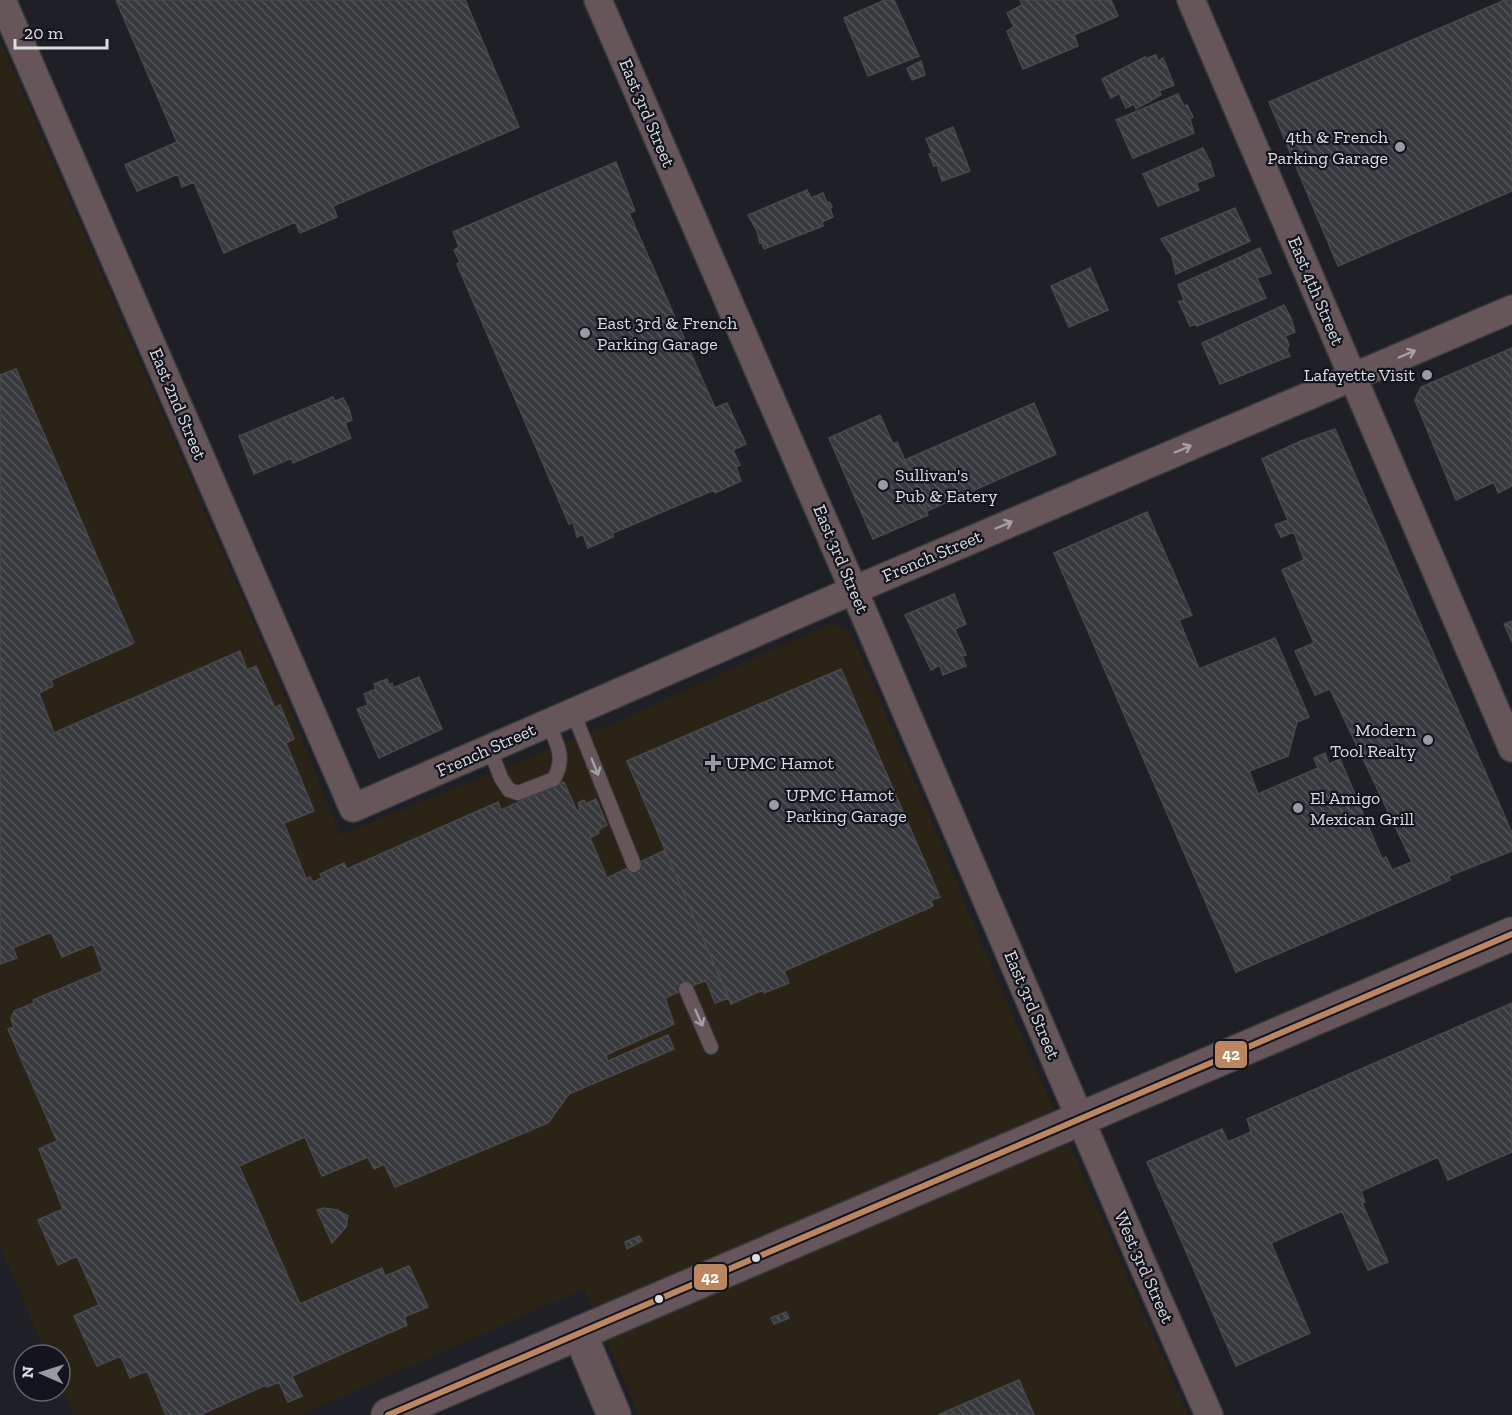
<svg xmlns="http://www.w3.org/2000/svg" width="1512" height="1415" viewBox="0 0 1512 1415" font-family="'Zilla Slab',serif">
	<defs>
		<pattern id="building-back-hatch" width="6" height="6" patternUnits="userSpaceOnUse" patternTransform="scale(1.5)"><rect width="6" height="6" fill="#38393d"/><path d="M-1 5l2 2M0 0l6 6M5-1l2 2" fill="none" stroke="#545559"/></pattern>
	</defs>
	<rect width="100%" height="100%" fill="#1f2025"/>
	<!-- medical -->
	<path fill="#2b2316" d="M0,40l287,660 53,135 281,-115 210,-97 16,6 6,9 82,190 49,122 204,465h-549l-55,-126 -283,126h-228l-13,-30v-30h-13l-47,-109z"/>
	<!-- building -->
	<path fill="url(#building-back-hatch)" stroke="#48494d" stroke-width="1.5" d="M116,0h349l54,127 -186,79 4,11 -37,16 -5,-11 -71,31 -30,-71 -12,5 -4,-13 -41,17 -12,-26 52,-23z
		M885,0h9l25,56 -51,20 -24,-58z
		M1020,0h91l7,16 -44,19 4,11 -55,23 -16,-38 7,-4 -7,-14 15,-8z
		M1505,0h7v191l-174,75 -69,-164z
		M1156,55l2,6 5,-3 11,27 -15,6 2,4 -25,14 -2,-5 -8,4 -7,-15 -8,5 -9,-19 43,-22v2z
		M921,61l4,14 -13,5 -5,-12z
		M1178,94l6,12 3,-1 6,12 -3,2 4,14 -61,25 -17,-38z
		M953,127l17,44 -28,10 -5,-16 -3,1 -5,-12 3,-1 -6,-14z
		M1203,148l7,14 4,14 -18,7 3,7 -41,16 -15,-32z
		M616,162l19,49 -6,2 86,195 12,-5 19,41 -13,6 7,15 -4,2 5,14 -26,12 -1,-3 -101,43v4l-25,11 -5,-14 -6,3 -4,-15 -4,2 -112,-260 3,-2 -6,-12 5,-3 -6,-15z
		M807,190l4,8 12,-5 4,10 2,-1 3,5 -2,1 3,9 -11,5 1,4 -59,23 -2,-7 -2,1 -3,-12 -9,-16z
		M1235,208l15,33 -74,33 -4,-18 -11,-17z
		M1260,248l11,25 -14,5 9,20 -69,28 -1,-2 -6,2 -11,-24 5,-2 -6,-15z
		M1090,268l18,42 -39,17 -18,-41z
		M1284,305l7,13 4,14 -10,4 4,8 -2,6 3,6 -70,28 -18,-41z
		M1512,348v138l-14,7 -4,-11 -38,18 -41,-100 6,-13z
		M16,369l118,274 -83,37 2,6 -14,7 15,40 186,-82 7,19 9,-4 19,42 5,-3 14,34 -8,4 28,68 -30,12 22,56 4,-2 3,5 9,-4 -2,-4 24,-11 3,6 151,-67 3,8 63,-28 13,29 3,-2 -2,-6 6,-3 2,4 10,-5 11,26 -9,5 1,3 -9,5 17,40 58,-28 64,148 -14,5 -9,-23 -41,18 9,26 -68,31 2,6 60,-26 6,14 -105,45 -21,29 -153,64 -11,-23 -10,5 -6,-12 -46,19 -17,-39 -66,29 61,138 82,-36 3,8 24,-10 19,41 -24,10 3,8 -115,51 10,20 -14,6 -9,-20 -12,5 -1,-2 -66,30h-34l-19,-44 -17,7 -9,-22 -24,10 -23,-50 25,-11 -22,-49 -19,9 -20,-45 25,-11 -24,-60 18,-8 -49,-112 6,-2 -3,-8 3,-8 20,-8 -1,-3 70,-29 -10,-27 -31,13 -11,-25 -38,16 4,10 -17,6v-589z
		M333,397l2,4 8,-3 6,11 3,11 -7,3 6,15 -58,25 -1,-5 -38,16 -15,-38z
		M1034,403l22,51 -129,57 -22,-51z
		M880,415l13,29 4,-2 31,73 -55,24 -44,-101z
		M1335,429l177,404v18l-63,25 1,4 -214,92 -182,-419 93,-41 45,103 -13,5 20,49 76,-31 34,79 -12,5 -9,34 -39,15 9,23 60,-26 -4,-10 11,-5 4,11 11,-5 42,100 4,-2 6,13 20,-8 -82,-173 -15,6 -20,-44 19,-8 -32,-73 22,-10 -10,-28 -13,5 -6,-12 13,-5 -26,-61 39,-18z
		M954,594l12,30 -11,5 11,26 -4,1 4,10 -23,9 -3,-10 -9,5 -26,-55z
		M1512,621v21l-8,-18z
		M841,669l99,228 -9,3 2,6 -149,65 5,12 -25,10 -1,-3 -32,14 -104,-243z
		M419,677l23,52 -63,29 -22,-49 11,-4 -4,-11 12,-5 -2,-5 13,-5 2,6 3,-2 1,5z
		M1512,1003v149l-64,28 -10,-23 -77,34 4,11 -3,1 26,59 -20,8 -26,-59 -71,32 39,90 -74,33 -89,-204 75,-33 6,13 23,-10 -4,-13z
		M324,1208l13,2 11,6 -2,11 -14,16 -15,-33z
		M639,1236l3,5 -15,8 -2,-7z
		M786,1312l3,6 -15,6 -3,-6z
		M1019,1380l15,35h-96z"/>
	<g fill="none" stroke-linecap="round" stroke-linejoin="round">
		<defs>
			<path id="service" d="M573,712l61,153
				M490,749l11,29 8,12 9,3 36,-14c12,-22 3,-35 -6,-56
				M686,989l25,58"/>
			<path id="minor" d="M2,0l351,808 501,-218 658,-281
				M598,0l270,623 274,640 67,152
				M1191,0l321,748"/>
			<path id="tertiary" d="M580,1334l34,81"/>
			<path id="primary" d="M388,1415l1124,-481"/>
		</defs>
		<!-- service casing -->
		<use href="#service" stroke="#3a3b3f" stroke-width="16"/>
		<!-- minor casing -->
		<use href="#minor" stroke="#3a3b3f" stroke-width="30"/>
		<!-- tertiary casing -->
		<use href="#tertiary" stroke="#3a3b3f" stroke-width="36"/>
		<!-- primary casing -->
		<use href="#primary" stroke="#3a3b3f" stroke-width="36"/>
		<!-- service -->
		<use href="#service" stroke="#66565a" stroke-width="14"/>
		<!-- minor -->
		<use href="#minor" stroke="#66565a" stroke-width="27"/>
		<!-- tertiary -->
		<use href="#tertiary" stroke="#66565a" stroke-width="33"/>
		<!-- primary -->
		<use href="#primary" stroke="#66565c" stroke-width="33"/>
		<defs>
			<path id="bus-1" d="M388,1415l1124,-481"/>
		</defs>
		<!-- bus-1 casing -->
		<use href="#bus-1" stroke="#13141e" stroke-width="10"/>
		<!-- bus-1 -->
		<use href="#bus-1" stroke="#bb8660" stroke-width="6"/>
	</g>
	<!-- one-way arrows -->
	<defs><path id="oneway-shaft" d="M-6 0H5M1.5-3L5.5 0L1.5 3" fill="none" stroke-width="1.6" stroke-linecap="round" stroke-linejoin="round" transform="scale(1.5)"/></defs>
	<g stroke="#a6a0a6">
		<use href="#oneway-shaft" transform="translate(1407 354) rotate(-23)"/>
		<use href="#oneway-shaft" transform="translate(1183 449) rotate(-23)"/>
		<use href="#oneway-shaft" transform="translate(1004 525) rotate(-23)"/>
		<use href="#oneway-shaft" transform="translate(595 767) rotate(68)"/>
		<use href="#oneway-shaft" transform="translate(699 1018) rotate(66)"/>
	</g>
	<!-- markers -->
	<g fill="#999ba1" stroke="#13141e" stroke-width="2">
		<circle cx="1400" cy="147" r="6"/>
		<circle cx="585" cy="333" r="6"/>
		<circle cx="1427" cy="375" r="6"/>
		<circle cx="883" cy="485" r="6"/>
		<circle cx="1428" cy="740" r="6"/>
		<path d="M710 754h6v6h6v6h-6v6h-6v-6h-6v-6h6z"/>
		<circle cx="774" cy="805" r="6"/>
		<circle cx="1298" cy="808" r="6"/>
	</g>
	<g fill="#dbdde4" stroke="#13141e" stroke-width="2">
		<circle cx="756" cy="1258" r="5"/>
		<circle cx="659" cy="1299" r="5"/>
	</g>
	<g text-anchor="middle" stroke-width="4.5" stroke-linejoin="round" paint-order="stroke">
		<!-- street labels -->
		<g font-size="18" fill="#dbdde4" stroke="#13141e">
			<text transform="translate(647 113) rotate(67)" y="6">East 3rd Street</text>
			<text transform="translate(1316 291) rotate(67)" y="6">East 4th Street</text>
			<text transform="translate(178 404) rotate(67)" y="6">East 2nd Street</text>
			<text transform="translate(932 556) rotate(-23)" y="6">French Street</text>
			<text transform="translate(841 559) rotate(67)" y="6">East 3rd Street</text>
			<text transform="translate(486 750) rotate(-24)" y="6">French Street</text>
			<text transform="translate(1032 1005) rotate(67)" y="6">East 3rd Street</text>
			<text transform="translate(1144 1267) rotate(66)" y="6">West 3rd Street</text>
		</g>
		<!-- poi labels -->
		<g font-size="18" fill="#dbdde4" stroke="#13141e" text-anchor="start">
			<text x="1388" y="143" text-anchor="end">4th &amp; French<tspan x="1388" dy="21">Parking Garage</tspan></text>
			<text x="597" y="329">East 3rd &amp; French<tspan x="597" dy="21">Parking Garage</tspan></text>
			<text x="1415" y="381" text-anchor="end">Lafayette Visit</text>
			<text x="895" y="481">Sullivan's<tspan x="895" dy="21">Pub &amp; Eatery</tspan></text>
			<text x="1416" y="736" text-anchor="end">Modern<tspan x="1416" dy="21">Tool Realty</tspan></text>
			<text x="726" y="769">UPMC Hamot</text>
			<text x="786" y="801">UPMC Hamot<tspan x="786" dy="21">Parking Garage</tspan></text>
			<text x="1310" y="804">El Amigo<tspan x="1310" dy="21">Mexican Grill</tspan></text>
		</g>
	</g>
	<g stroke="#13141e" stroke-width="2">
		<rect x="1214" y="1040" width="34" height="29" rx="6" fill="#bb8660"/>
		<rect x="693" y="1263" width="35" height="28" rx="6" fill="#bb8660"/>
	</g>
	<g font-size="16" text-anchor="middle" font-weight="bold" fill="#fff">
		<text x="1231" y="1060">42</text>
		<text x="710" y="1283">42</text>
	</g>
	<!-- north arrow -->
	<g transform="translate(42 1373) rotate(273)"><circle r="28" fill="#13141e" stroke="#63646d" stroke-width="1.5"/>
	<path d="M0-4.5L10 22L0 15L-10 22Z" fill="#999ba1"/>
	<text y="-9" font-size="16" font-weight="bold" text-anchor="middle" fill="#dbdde4">N</text>
	</g>
	<!-- scale -->
	<path d="M15 39v9h92v-9" fill="none" stroke="#dbdde4" stroke-width="3"/>
	<text x="24" y="39" font-size="18" fill="#dbdde4" stroke="#13141e" stroke-width="4.5" paint-order="stroke">20 m</text>
</svg>
